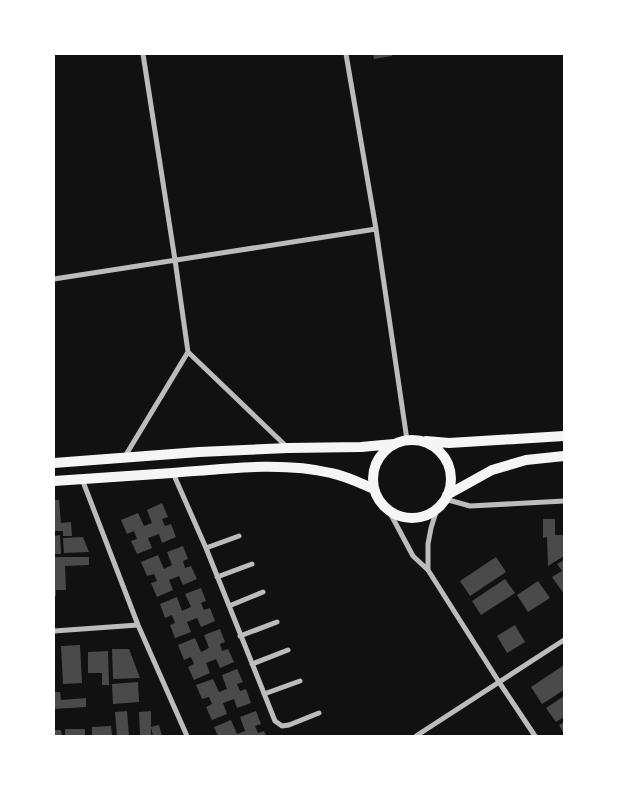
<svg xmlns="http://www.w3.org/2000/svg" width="618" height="790" viewBox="0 0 618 790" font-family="'Alegreya Sans',sans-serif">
	<rect width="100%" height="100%" fill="#111"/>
	<!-- building -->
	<path fill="#4a4a4a" d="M373,54h19v2l-18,3z
		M54,500h5l2,23 10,-1 1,14h-9v-5h-9z
		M162,503l6,14 -6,2 3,7 6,-2 5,13 -14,6 -3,-9 -11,4 4,10 -15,6 -6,-13 6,-2 -3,-8 -7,3 -6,-14 17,-7 6,13 8,-3 -5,-13z
		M543,519h12v16h8l1,21 -16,10 -1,-29 -4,1z
		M60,535l1,19h-7v-18z
		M83,537l6,15 -25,1 -1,-15z
		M183,546l5,13 -5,2 2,7 6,-2 6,13 -14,6 -4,-9 -10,4 4,10 -16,7 -6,-14 6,-2 -3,-7 -7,2 -6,-14 17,-7 6,14 8,-4 -5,-13z
		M54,557h35v8l-24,1 1,24h-10v6h-2z
		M496,557l10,15 -36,24 -10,-15z
		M564,560v34l-12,-17 10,-6 -5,-7z
		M505,579l10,14 -34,22 -9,-14z
		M538,581l12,17 -22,14 -11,-17z
		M201,588l5,13 -5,2 3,7 6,-2 5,13 -14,6 -4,-9 -10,4 4,10 -16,6 -5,-13 5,-2 -3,-8 -7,3 -5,-14 17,-7 5,14 9,-4 -6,-13z
		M515,625l10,17 -18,11 -10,-17z
		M220,629l5,13 -5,2 2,7 6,-2 6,13 -14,6 -4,-9 -10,4 4,10 -16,7 -6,-13 6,-3 -3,-7 -7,3 -6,-15 17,-7 6,14 8,-4 -5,-13z
		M80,645l2,38 -19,1 -2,-38z
		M112,649h17l11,29 -27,1z
		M108,651l1,34h-7v-12h-14v-21z
		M564,665v25l-22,14 -11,-17z
		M237,669l6,13 -6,2 3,7 6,-2 5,14 -14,5 -3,-9 -11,4 4,11 -15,6 -6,-13 6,-3 -3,-7 -7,2 -6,-14 17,-6 6,13 8,-3 -5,-14z
		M138,682l1,20 -26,2 -1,-20z
		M54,692h6l1,8 25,-2v9l-32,2z
		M564,696v21l-8,5 -10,-14z
		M127,711l2,25h-12l-2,-24z
		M151,711v25h-11l-1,-24z
		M256,711l5,13 -6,2 3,7 6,-2 2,5h-48l-4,-9 17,-7 6,14 8,-3 -5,-14z
		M564,722v12l-5,-9z
		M159,725l3,11h-9l-2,-9z
		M111,726l1,10h-20v-9z
		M65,729h20v7h-20z
		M54,730h7l1,6h-8z"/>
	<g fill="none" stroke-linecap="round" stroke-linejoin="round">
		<!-- minor -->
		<path stroke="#bcbcbc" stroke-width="5" d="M143,54l32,206 13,92 100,96
			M346,54l30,175 31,211
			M54,279l322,-50
			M124,458l64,-106
			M173,473l33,75 69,173 7,5 7,-1 30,-12
			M82,479l56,146 49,111
			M445,499l25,7 94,-5
			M389,511l24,45 15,14 71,112 36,54
			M206,548l33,-12
			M428,570v-26l3,-16 6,-19
			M217,577l35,-13
			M229,606l34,-14
			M54,631l84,-6
			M240,636l37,-14
			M252,664l36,-14
			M264,694l36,-13
			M416,736l148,-96"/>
		<!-- secondary -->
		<path stroke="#f5f5f5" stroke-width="10" d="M373 479a39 39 0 1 1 78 0a39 39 0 1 1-78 0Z
			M426,441l23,2 115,-7
			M54,463l145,-11 89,-4 73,-1 33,-3
			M54,481c39,-3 78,-5 118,-8 50,-4 110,-12 159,0 15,3 29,10 43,16
			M447,495l45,-25 34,-10 38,-4"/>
	</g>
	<!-- border -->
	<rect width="618" height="790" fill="none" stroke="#ffffff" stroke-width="110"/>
</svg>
